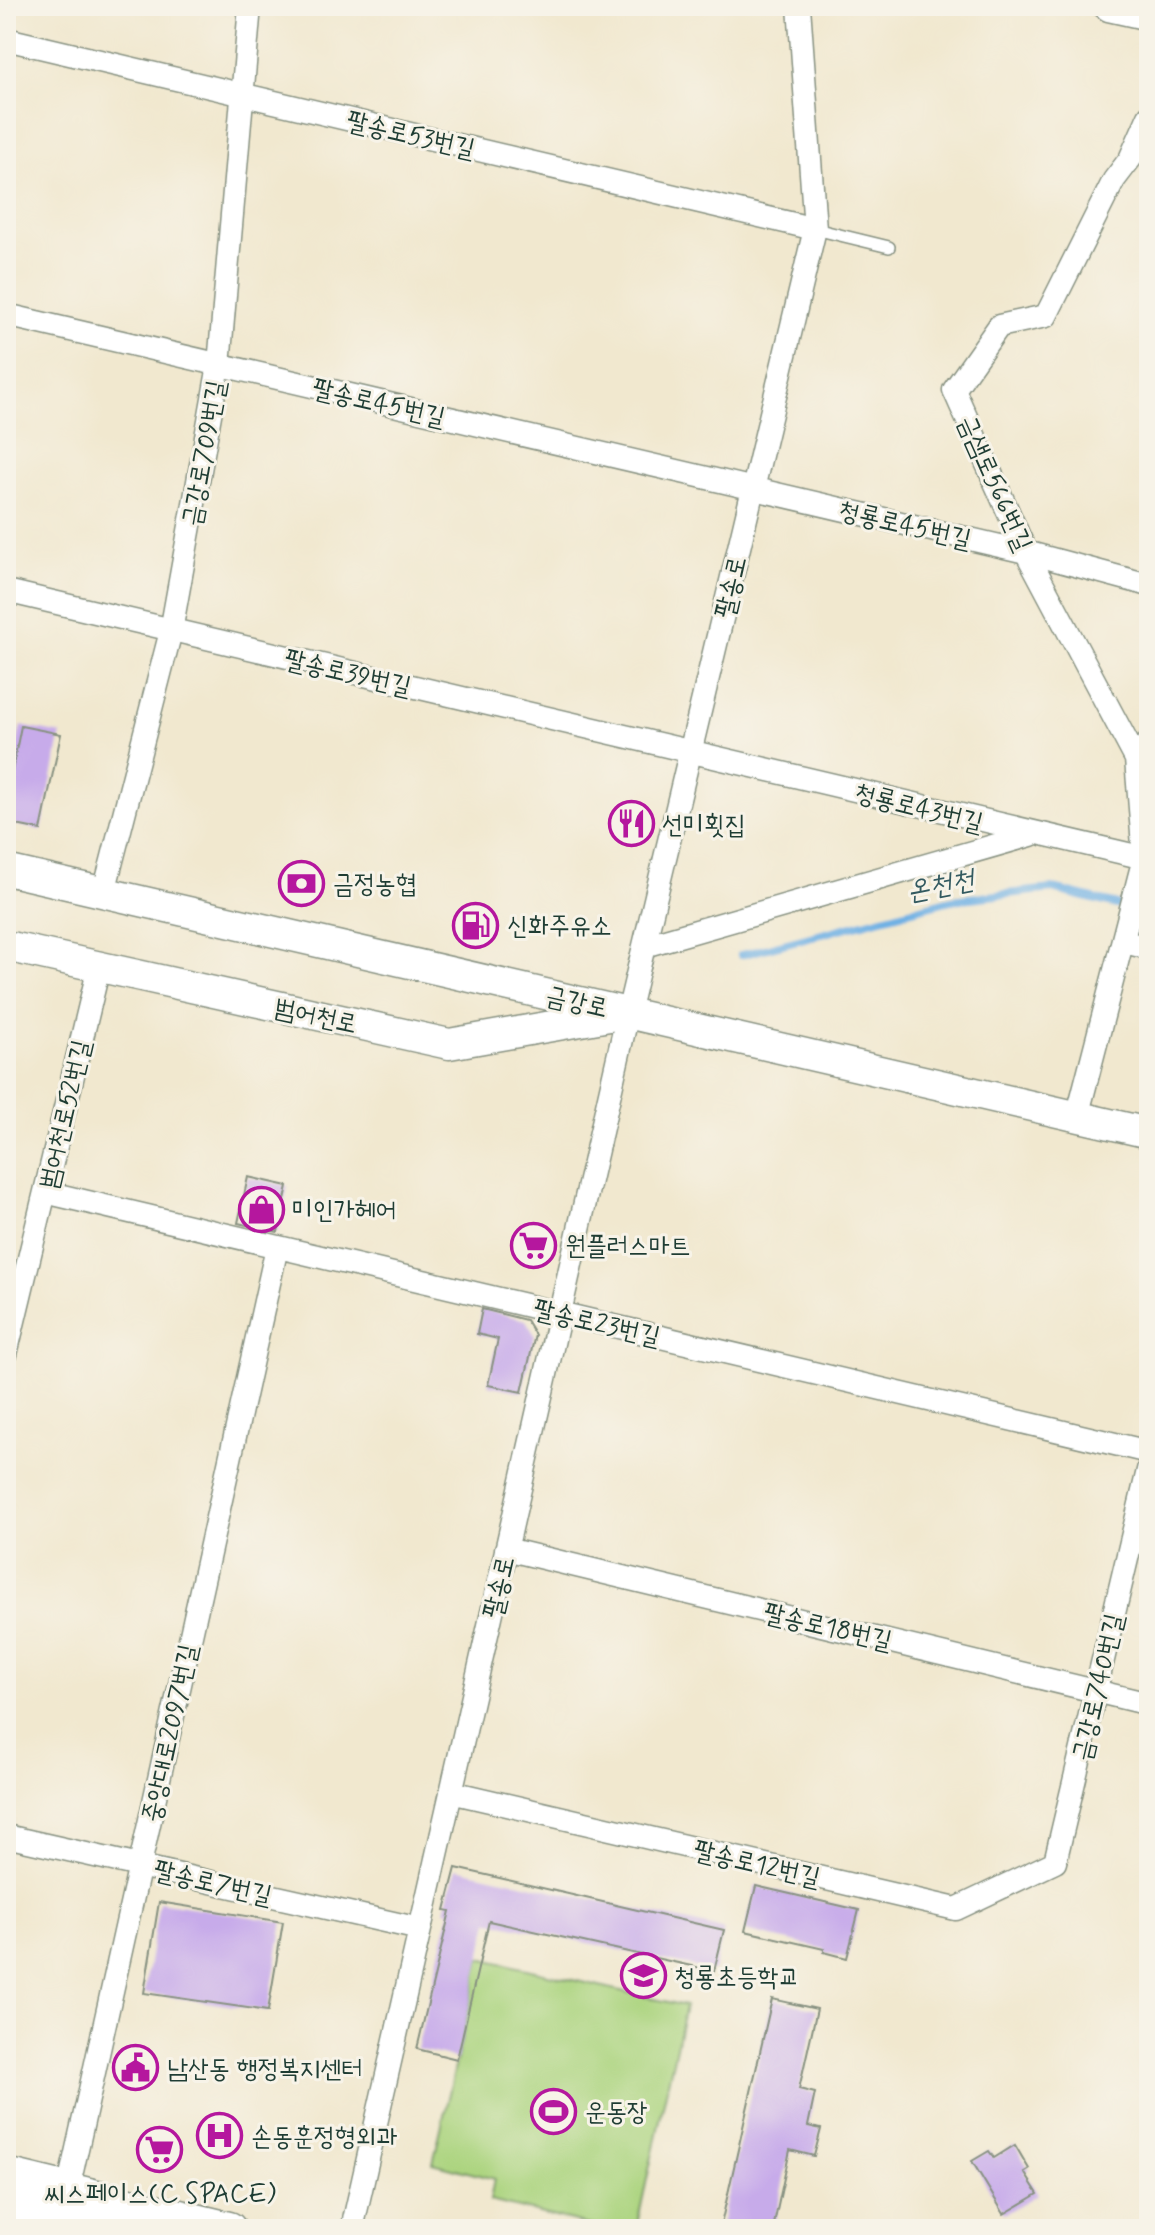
<svg xmlns="http://www.w3.org/2000/svg" width="1155" height="2235" viewBox="0 0 1155 2235" font-family="Mynerve,'Poor Story',sans-serif">
	<rect width="100%" height="100%" fill="#f7f3e8"/>
	<filter id="ink" filterUnits="userSpaceOnUse"><feTurbulence type="fractalNoise" baseFrequency=".0125" numOctaves="2"/><feDisplacementMap in="SourceGraphic" scale="16" xChannelSelector="R" yChannelSelector="G"/><feConvolveMatrix kernelMatrix="1 2 1 2 8 2 1 2 1" color-interpolation-filters="sRGB"/></filter>
	<filter id="wash" filterUnits="userSpaceOnUse"><feTurbulence type="fractalNoise" baseFrequency=".006" numOctaves="4" result="noise"/><feDisplacementMap in="SourceGraphic" scale="32" xChannelSelector="R" yChannelSelector="G"/><feGaussianBlur stdDeviation="1.8" result="paint"/><feColorMatrix in="noise" values="0 0 0 0 0 0 0 0 0 0 0 0 0 0 0 0 0 1.4 0 .05"/><feComposite in="paint" operator="in"/></filter>
	<g filter="url(#wash)">
		<rect width="100%" height="100%" fill="#f1e8cf"/>
		<!-- green -->
		<path fill="#acd47f" stroke="#66885a" stroke-width="2" d="M480,1958l205,48 -49,223h-32l-114,-28 4,-22 -61,-16z"/>
		<g fill="none" stroke-linecap="round" stroke-linejoin="round">
			<!-- stream -->
			<path stroke="#70b1e4" stroke-width="8" d="M741,955l210,-55 102,-11 96,24"/>
		</g>
		<g id="blocks">
			<!-- building -->
			<path fill="#c7abea" d="M21,726l40,8 -20,96 -35,-7v-48l5,1z
				M248,1177l40,9 -10,46 -40,-9z
				M482,1309l44,11 9,15 -13,57 -34,-7 10,-46 -21,-5z
				M456,1868l268,62 -10,41 -225,-50 -32,138 -40,-10 33,-138 -5,-1z
				M756,1886l103,24 -12,48 -23,-6v-3l-79,-18z
				M159,1902l124,20 -15,89 -124,-18z
				M772,1999l45,10 -18,80 16,4 -7,33 13,3 -7,27 -24,-6 -17,79h-53z
				M1015,2145l14,24 -5,3 14,22 -34,20 -32,-53 17,-10 5,7z"/>
		</g>
	</g>
	<g filter="url(#ink)">
		<use href="#blocks" fill-opacity="0" stroke="#889282" stroke-width="2"/>
		<g fill="none" stroke-linecap="round" stroke-linejoin="round">
			<defs>
				<path id="lane" d="M815,229l74,18"/>
				<path id="street" d="M1103,6l5,4 41,9
					M6,39l809,190
					M6,315l1020,237 123,33
					M6,591l1143,268
					M1136,759l-110,-207 -72,-162 45,-64 47,-10 68,-136 16,-21 19,-43
					M104,892l67,-261 48,-266 31,-359
					M1124,942l25,6
					M644,946l387,-111
					M1077,1117l67,-259 -8,-99 13,-17
					M45,1192l1104,260
					M6,1354l93,-387
					M506,1549l643,155
					M451,1792l505,117 99,-47 94,-396
					M6,1836l414,93
					M65,2203l212,-956
					M352,2229l276,-1216 187,-784 -16,-223"/>
				<path id="secondary" d="M6,870l1143,263
					M6,946l443,98 166,-29"/>
				<path id="primary" d="M6,2175l223,54
					M6,2206l93,23"/>
			</defs>
			<!-- lane casing -->
			<use href="#lane" stroke="#889282" stroke-width="14"/>
			<!-- street casing -->
			<use href="#street" stroke="#889282" stroke-width="25"/>
			<!-- secondary casing -->
			<use href="#secondary" stroke="#889282" stroke-width="33"/>
			<!-- primary casing -->
			<use href="#primary" stroke="#889282" stroke-width="37"/>
			<!-- lane -->
			<use href="#lane" stroke="#fff" stroke-width="11"/>
			<!-- street -->
			<use href="#street" stroke="#fff" stroke-width="22"/>
			<!-- secondary -->
			<use href="#secondary" stroke="#fff" stroke-width="30"/>
			<!-- primary -->
			<use href="#primary" stroke="#fff" stroke-width="34"/>
		</g>
	</g>
	<!-- icons -->
	<defs>
		<symbol id="restaurant-ring" viewBox="-11 -11 22 22"><circle r="9.5" fill="#f7f3e8" stroke="#b5179e" stroke-width="1.5"/><path d="M-5-6h1v4h1v-4h1v4h1v-4h1v5L-1.5 .5V6h-2V.5L-5-1ZM5-6V6H3V1.5H1.5Q1.5-4 5-6Z" fill="#b5179e"/></symbol>
		<symbol id="bank-ring" viewBox="-11 -11 22 22"><circle r="9.5" fill="#f7f3e8" stroke="#b5179e" stroke-width="1.5"/><path d="M-6-4H6V4H-6ZM0-2.3a2.3 2.3 0 1 0 0 4.6a2.3 2.3 0 1 0 0-4.6Z" fill="#b5179e"/></symbol>
		<symbol id="fuel-ring" viewBox="-11 -11 22 22"><circle r="9.5" fill="#f7f3e8" stroke="#b5179e" stroke-width="1.5"/><path d="M-5.5-6h7V0h2V4h1.3V-2.5L3-4.5l.8-.8L6-3V5H2.5V1h-1V6h-7ZM-4.2-4.7v3.2H.2V-4.7Z" fill="#b5179e"/></symbol>
		<symbol id="shop-ring" viewBox="-11 -11 22 22"><circle r="9.5" fill="#f7f3e8" stroke="#b5179e" stroke-width="1.5"/><path d="M-5-2.5h2.3a2.7 3.5 0 0 1 5.4 0H5L5.5 6h-11ZM-1.5-2.5h3a1.5 2.3 0 0 0-3 0Z" fill="#b5179e"/></symbol>
		<symbol id="supermarket-ring" viewBox="-11 -11 22 22"><circle r="9.5" fill="#f7f3e8" stroke="#b5179e" stroke-width="1.5"/><path d="M-6-5.5h2.5l.6 2H6L4.5 2H-2.5L-4.4-4H-6ZM-1.5 3.2a1.3 1.3 0 1 0 .1 0ZM3 3.2a1.3 1.3 0 1 0 .1 0Z" fill="#b5179e"/></symbol>
		<symbol id="school-ring" viewBox="-11 -11 22 22"><circle r="9.5" fill="#f7f3e8" stroke="#b5179e" stroke-width="1.5"/><path d="M0-5L7-2L0 1L-7-2ZM-4 1L0 2.5L4 1V4Q0 6-4 4Z" fill="#b5179e"/></symbol>
		<symbol id="civic-ring" viewBox="-11 -11 22 22"><circle r="9.5" fill="#f7f3e8" stroke="#b5179e" stroke-width="1.5"/><path d="M-.6-6.5H3V-4.5H.6V-3L4-1V1h2V6H-6V1h2V-1L-.6-3ZM-1.2 2.5V6h2.4V2.5Z" fill="#b5179e"/></symbol>
		<symbol id="stadium-ring" viewBox="-11 -11 22 22"><circle r="9.5" fill="#f7f3e8" stroke="#b5179e" stroke-width="1.5"/><path d="M0-5a6.5 5 0 1 0 0 10a6.5 5 0 1 0 0-10ZM-3.5-1.8h7v3.6h-7Z" fill="#b5179e"/></symbol>
		<symbol id="hospital-ring" viewBox="-11 -11 22 22"><circle r="9.5" fill="#f7f3e8" stroke="#b5179e" stroke-width="1.5"/><path d="M-5-5h3v3.5h4V-5h3V5h-3V1.5h-4V5h-3Z" fill="#b5179e"/></symbol>
	</defs>
	<g fill-rule="evenodd">
		<use href="#restaurant-ring" x="606" y="798" width="51" height="51"/>
		<use href="#bank-ring" x="276" y="858" width="51" height="51"/>
		<use href="#fuel-ring" x="450" y="900" width="51" height="51"/>
		<use href="#shop-ring" x="236" y="1184" width="51" height="51"/>
		<use href="#supermarket-ring" x="508" y="1220" width="51" height="51"/>
		<use href="#school-ring" x="618" y="1950" width="51" height="51"/>
		<use href="#civic-ring" x="110" y="2042" width="51" height="51"/>
		<use href="#stadium-ring" x="528" y="2086" width="51" height="51"/>
		<use href="#hospital-ring" x="194" y="2110" width="51" height="51"/>
		<use href="#supermarket-ring" x="134" y="2124" width="51" height="51"/>
	</g>
	<g text-anchor="middle" stroke-width="6" stroke-linejoin="round" paint-order="stroke">
		<!-- street labels -->
		<g font-size="26" fill="#1f3d34" stroke="#f7f3e8">
			<text transform="translate(411 134) rotate(13)" y="9">팔송로53번길</text>
			<text transform="translate(379 402) rotate(13)" y="9">팔송로45번길</text>
			<text transform="translate(203 453) rotate(-80)" y="9">금강로709번길</text>
			<text transform="translate(996 483) rotate(66)" y="9">금샘로566번길</text>
			<text transform="translate(905 524) rotate(13)" y="9">청룡로45번길</text>
			<text transform="translate(730 587) rotate(-77)" y="9">팔송로</text>
			<text transform="translate(348 672) rotate(13)" y="9">팔송로39번길</text>
			<text transform="translate(919 807) rotate(14)" y="9">청룡로43번길</text>
			<text transform="translate(577 1001) rotate(13)" y="9">금강로</text>
			<text transform="translate(316 1015) rotate(12)" y="9">범어천로</text>
			<text transform="translate(64 1114) rotate(-77)" y="9">범어천로52번길</text>
			<text transform="translate(597 1322) rotate(13)" y="9">팔송로23번길</text>
			<text transform="translate(498 1587) rotate(-77)" y="9">팔송로</text>
			<text transform="translate(828 1626) rotate(13)" y="9">팔송로18번길</text>
			<text transform="translate(1097 1687) rotate(-77)" y="9">금강로740번길</text>
			<text transform="translate(169 1733) rotate(-78)" y="9">중앙대로2097번길</text>
			<text transform="translate(757 1863) rotate(13)" y="9">팔송로12번길</text>
			<text transform="translate(213 1882) rotate(13)" y="9">팔송로7번길</text>
		</g>
		<!-- poi labels -->
		<g font-size="26" fill="#1f3d34" stroke="#f7f3e8" text-anchor="start">
			<text x="662" y="833">선미횟집</text>
			<text x="333" y="892">금정농협</text>
			<text x="507" y="934">신화주유소</text>
			<text x="292" y="1218">미인가헤어</text>
			<text x="565" y="1254">원플러스마트</text>
			<text x="674" y="1985">청룡초등학교</text>
			<text x="167" y="2077">남산동 행정복지센터</text>
			<text x="585" y="2120">운동장</text>
			<text x="251" y="2145">손동훈정형외과</text>
			<text x="160" y="2202" text-anchor="middle">씨스페이스(C SPACE)</text>
		</g>
		<!-- water labels -->
		<g font-size="28" font-style="italic" fill="#335a60" stroke="#f7f3e8">
			<text transform="translate(940 884) rotate(-11)" y="10">온천천</text>
		</g>
	</g>
	<!-- margin -->
	<rect width="1155" height="2235" fill="none" stroke="#f7f3e8" stroke-width="32"/>
</svg>
